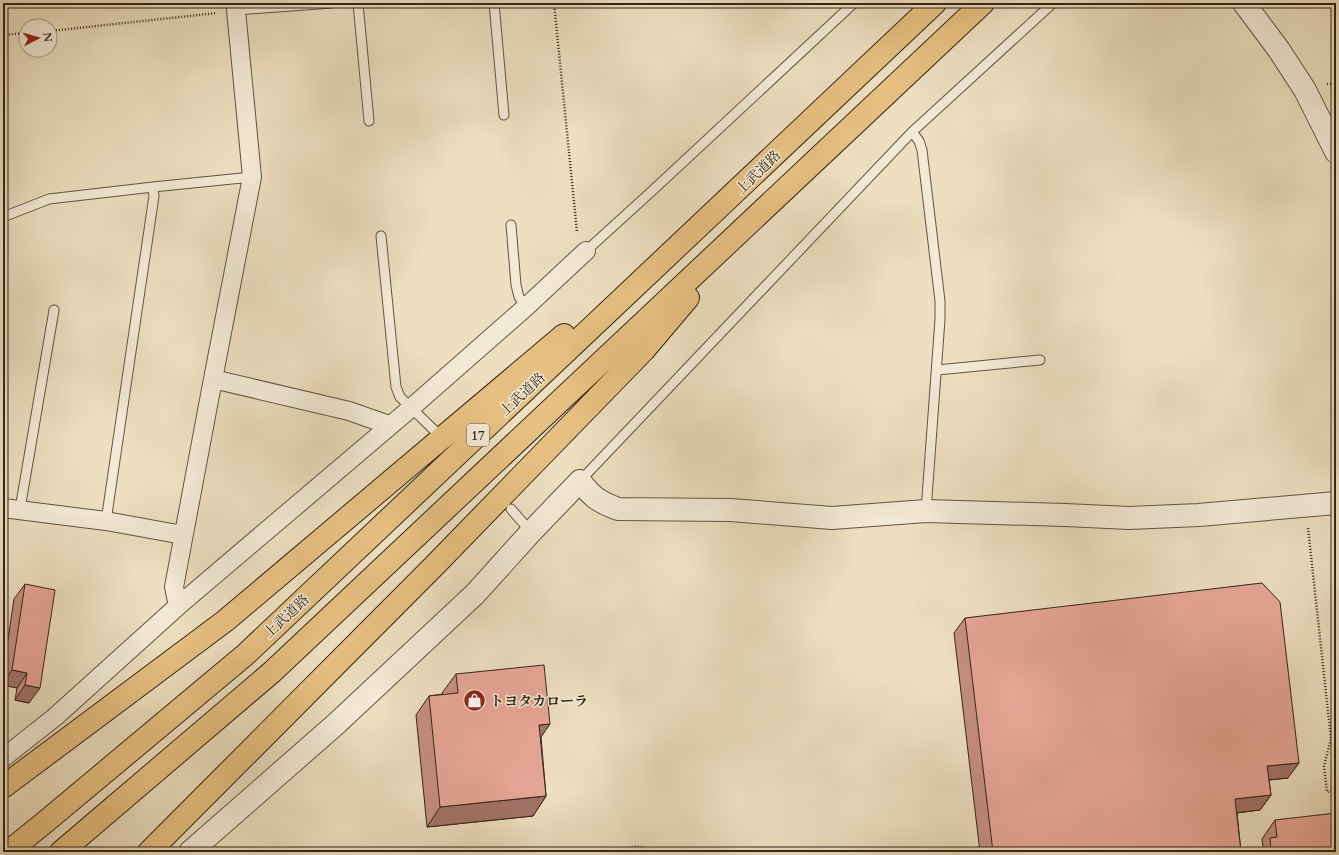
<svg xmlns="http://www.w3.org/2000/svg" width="1339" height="855" viewBox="0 0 1339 855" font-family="Cardo,'Noto Serif JP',serif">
	<rect width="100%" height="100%" fill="#eddfc0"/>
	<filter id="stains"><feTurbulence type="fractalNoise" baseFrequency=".005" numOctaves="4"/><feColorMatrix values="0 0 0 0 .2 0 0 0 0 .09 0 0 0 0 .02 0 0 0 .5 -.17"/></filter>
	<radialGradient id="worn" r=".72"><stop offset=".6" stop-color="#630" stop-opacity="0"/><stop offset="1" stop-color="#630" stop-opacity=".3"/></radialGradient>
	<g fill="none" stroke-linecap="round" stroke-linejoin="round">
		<defs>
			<path id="service" d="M358,3l11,118
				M494,3l10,112
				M236,8v2l96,-7
				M912,132l7,9 3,9 18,151v18l-14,192
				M3,217l46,-18 104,-12 99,-10
				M511,225l5,60 3,12 7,10
				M381,236l15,151 4,10 36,35
				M586,251l66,-60 202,-188
				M937,370l103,-10
				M580,481l332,-349 141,-129
				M20,509l34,-199
				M511,509l20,23
				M106,521l48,-325 -1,-9"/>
			<path id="minor" d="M236,10l16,167 -39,202 136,32 40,14
				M3,508l103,13 77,14
				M178,606l-4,-19 39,-208
				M3,758l52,-41 123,-111 233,-198 115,-101 60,-56"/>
			<path id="tertiary" d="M1244,3l35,47 26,40 31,62
				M190,852l146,-128 139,-130 56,-62 49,-51c12,16 19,21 38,28l113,1 101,8 94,-7 139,4 64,3 70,-3 137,-12"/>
			<path id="trunk" d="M3,787l222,-166 339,-286
				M8,852l36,-29 201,-168 690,-652
				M61,852l211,-180 711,-669
				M149,852l286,-287 209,-215 44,-52"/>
		</defs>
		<!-- service casing -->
		<use href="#service" stroke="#625442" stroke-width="11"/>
		<!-- minor casing -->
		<use href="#minor" stroke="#625442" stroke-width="20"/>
		<!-- tertiary casing -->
		<use href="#tertiary" stroke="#625442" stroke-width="24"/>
		<!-- trunk casing -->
		<use href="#trunk" stroke="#332518" stroke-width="24"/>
		<!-- path -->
		<path stroke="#332518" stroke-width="2.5" stroke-dasharray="1 2" stroke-linecap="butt" d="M554,3l23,229
			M50,31l167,-18
			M3,35l23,-2
			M1327,84l9,-1
			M1308,528l23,211 -7,27 3,26 9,-2
			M624,852c8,-7 17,-7 26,0"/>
		<!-- service -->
		<use href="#service" stroke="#f3ead6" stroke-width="9"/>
		<!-- minor -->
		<use href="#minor" stroke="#f3ead6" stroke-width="18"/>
		<!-- tertiary -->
		<use href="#tertiary" stroke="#f3ead6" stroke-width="22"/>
		<!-- trunk -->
		<use href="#trunk" stroke="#e6c080" stroke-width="22"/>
	</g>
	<!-- wall -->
	<path fill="#c68f80" stroke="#332518" d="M25,584l4,119 -14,-3 2,-12 -14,-3v-12l11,-74z
		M965,618l323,160 -19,2 2,15 -11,15 -23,3 4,39h-261l-26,-219z
		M456,674l85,63 5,59 -13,20 -106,11 -11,-112 13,-19 14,-2 -1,-1z
		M1275,820l61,32h-76l3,-4 -1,-9z"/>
	<!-- shaded-wall -->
	<path fill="#a17468" stroke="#332518" d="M12,670l15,3 -10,15 -14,-3v-3z
		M25,685l15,3 -11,15 -14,-3z
		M550,724l-13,19 2,-18z
		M1299,763l-11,15 -31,3 10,-15z
		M1271,795l-11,15 -35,4 10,-15z
		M546,796l-13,20 -106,11 13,-20z"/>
	<!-- building -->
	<path fill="#e6a695" stroke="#332518" d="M1262,583l18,19 19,161 -32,3 4,29 -36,4 6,53h-248l-28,-234z
		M25,584l30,6 -15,98 -15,-3 2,-12 -15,-3z
		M544,665l6,59 -11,1 7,71 -106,11 -11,-111 29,-3 -2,-19z
		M1336,813v39h-65l-1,-14 7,-1 -2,-17z"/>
	<!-- icons -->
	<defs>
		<symbol id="shop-disc" viewBox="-11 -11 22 22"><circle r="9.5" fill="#8f2418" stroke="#f3ead6"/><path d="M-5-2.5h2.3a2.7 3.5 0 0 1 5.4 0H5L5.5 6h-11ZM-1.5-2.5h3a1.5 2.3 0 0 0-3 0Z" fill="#fff"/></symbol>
	</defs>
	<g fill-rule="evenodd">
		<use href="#shop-disc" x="462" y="688" width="25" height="25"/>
	</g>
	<g text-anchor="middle" stroke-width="3" stroke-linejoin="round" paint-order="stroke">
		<!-- shield labels -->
		<rect fill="#f3ead6" stroke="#6d6051" stroke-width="1" x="467" y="424" width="22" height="22" rx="3"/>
		<g font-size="13" font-weight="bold" fill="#332518">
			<text x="478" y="440">17</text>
		</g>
		<!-- street labels -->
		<g font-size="14" fill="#332518" stroke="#f3ead6">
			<text transform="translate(758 172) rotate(-44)" y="5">上武道路</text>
			<text transform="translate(522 394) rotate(-43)" y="5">上武道路</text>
			<text transform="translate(286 616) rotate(-43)" y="5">上武道路</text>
		</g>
		<!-- poi labels -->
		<g font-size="14" font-weight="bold" fill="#332518" stroke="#f3ead6" text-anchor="start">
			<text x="490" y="706">トヨタカローラ</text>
		</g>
	</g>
	<!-- margin -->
	<rect width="1339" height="855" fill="none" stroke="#eddfc0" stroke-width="16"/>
	<rect x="4" y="4" width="1331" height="847" fill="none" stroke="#332518" stroke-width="2"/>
	<rect x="8" y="8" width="1323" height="839" fill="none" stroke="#332518"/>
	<!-- north arrow -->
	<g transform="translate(38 38) rotate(84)"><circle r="19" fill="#f3ead6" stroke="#a69b8a"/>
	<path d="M0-3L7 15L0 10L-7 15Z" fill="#8f2418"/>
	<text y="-6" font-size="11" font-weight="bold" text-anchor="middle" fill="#332518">N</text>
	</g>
	<rect width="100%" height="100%" filter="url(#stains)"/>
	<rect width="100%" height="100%" fill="url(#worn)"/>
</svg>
